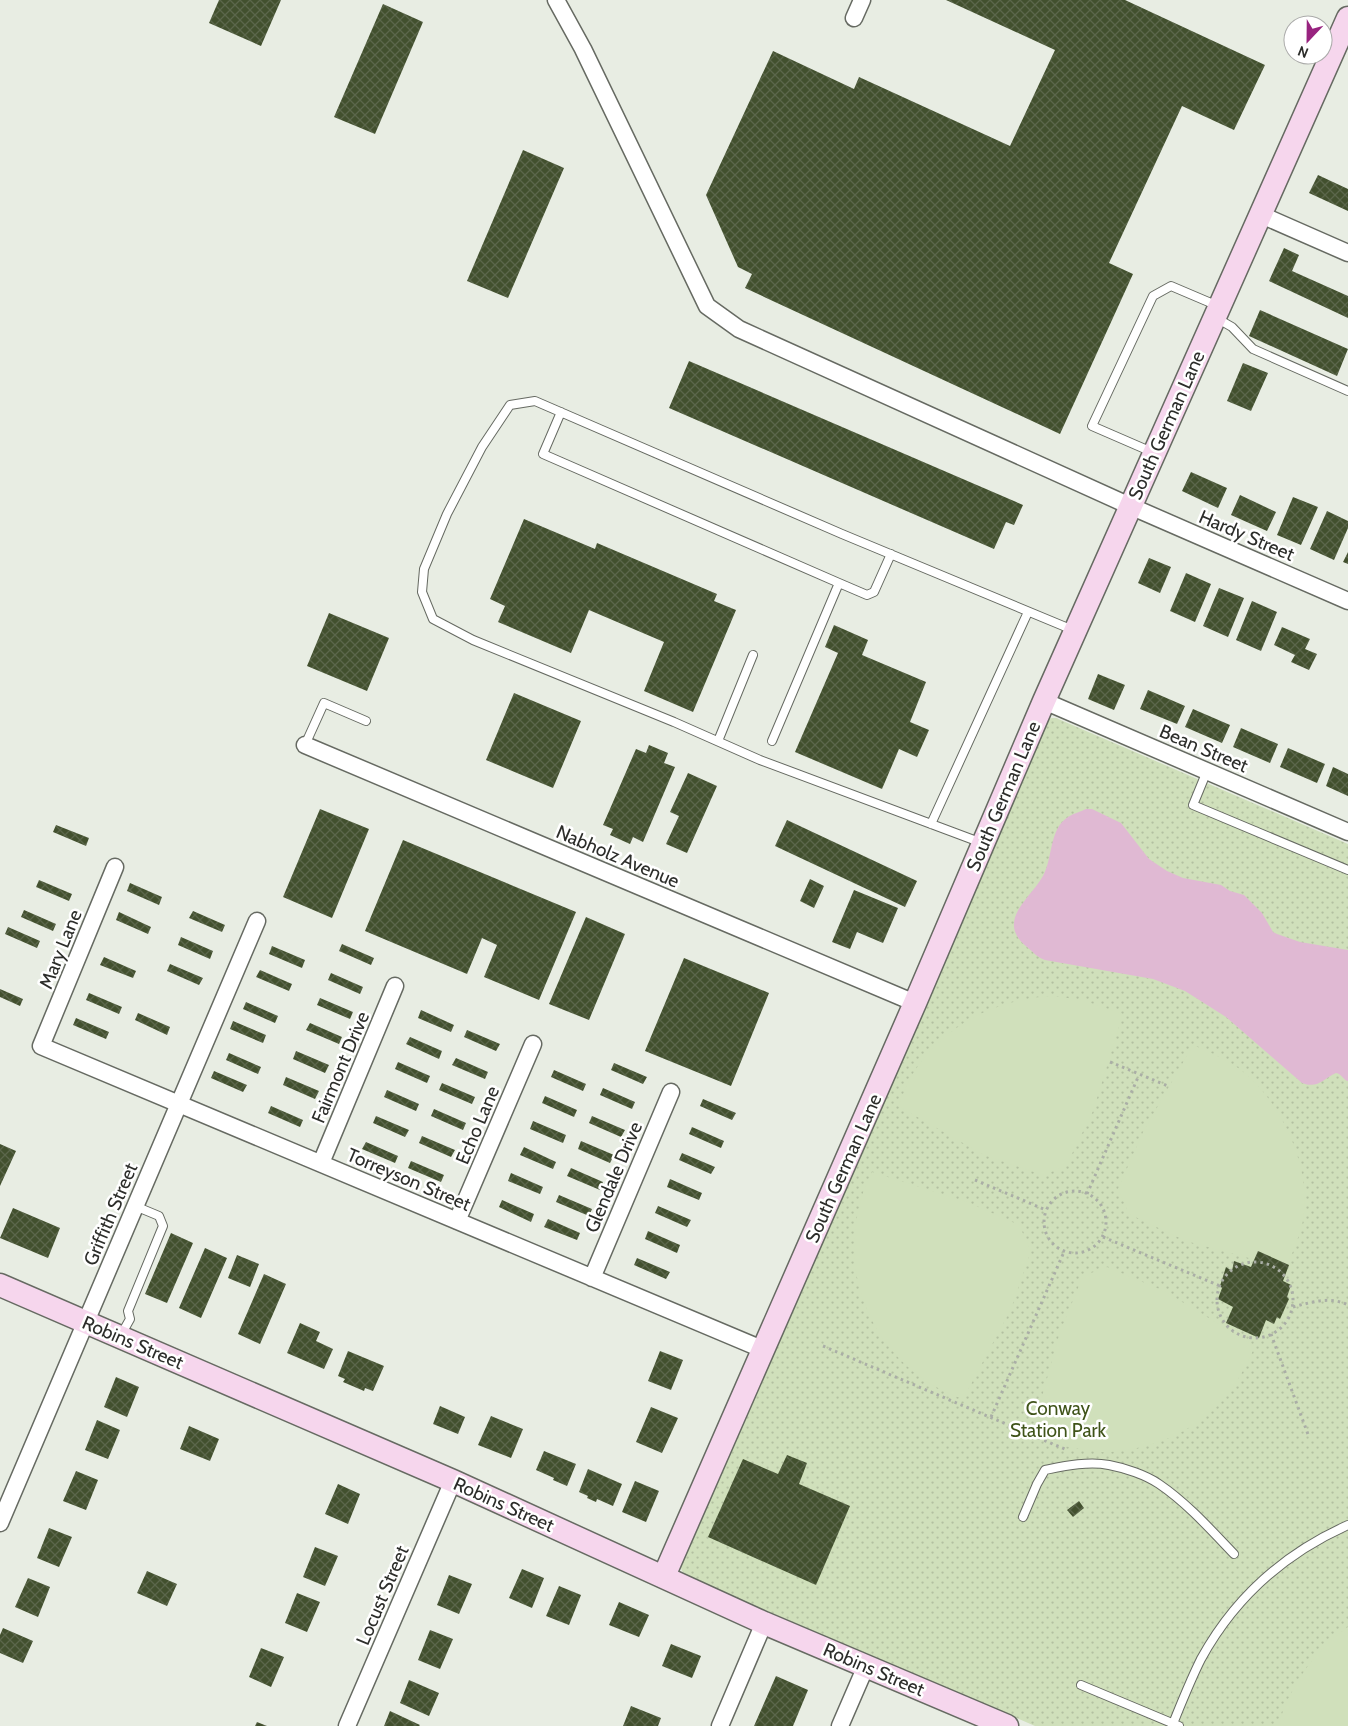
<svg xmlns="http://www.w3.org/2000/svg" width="1348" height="1726" viewBox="0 0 1348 1726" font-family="Cabin,sans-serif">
	<defs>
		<pattern id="grass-dots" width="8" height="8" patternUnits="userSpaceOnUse" patternTransform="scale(1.25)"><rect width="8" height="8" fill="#d0e0bb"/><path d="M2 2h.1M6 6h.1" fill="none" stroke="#b3c0a1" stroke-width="1.8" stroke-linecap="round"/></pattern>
		<pattern id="building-cross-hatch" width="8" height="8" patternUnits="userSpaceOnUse" patternTransform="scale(1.25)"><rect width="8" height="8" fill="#42502e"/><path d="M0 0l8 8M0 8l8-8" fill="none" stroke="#5b664b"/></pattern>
	</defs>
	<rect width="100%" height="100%" fill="#e8ede3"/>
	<!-- grass -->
	<path fill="url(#grass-dots)" d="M1052,718h4l292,126v882h-313l-345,-148 -8,-7 -2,-7 368,-845z"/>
	<!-- garden -->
	<path fill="#d0e0bb" d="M1053,996l29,4 41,14 -30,97 -27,55 -23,9 -59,-20 -86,-49c5,-10 8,-21 14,-31 30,-49 85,-77 141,-79z
		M1193,1045c19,8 37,16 53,29 39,34 68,100 56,151 -4,15 -10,29 -16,43l-100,-27 -57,-27 -11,-25 25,-57z
		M872,1172l95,30 52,23 12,26 -20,58 -48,90c-16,-6 -31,-13 -44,-23 -53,-40 -77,-108 -59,-172 2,-11 7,-22 12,-32z
		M1107,1267l57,24 91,55c-9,21 -20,41 -36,58 -29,30 -69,45 -110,48 -11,1 -24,-2 -34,-4 -9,-2 -19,-3 -26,-7 -6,-4 -11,-8 -16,-12l27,-97 23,-56z
		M1348,1627v99h-70c12,-39 36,-76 70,-99z"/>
	<!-- water -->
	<path fill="#e0b9d3" d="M1086,809h6l29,14 28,36 18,12 16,7 38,7 9,6 14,4 18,18 11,19 4,2 23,8 48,8v131c-5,-1 -6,-7 -12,-8 -13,6 -18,16 -34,10l-76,-66 -41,-26 -32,-12 -108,-19c-7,-2 -12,-8 -18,-13 -32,-26 3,-48 16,-71 10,-18 6,-47 25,-59 6,-4 12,-5 18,-8z"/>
	<!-- building -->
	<path fill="url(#building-cross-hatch)" d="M219,0h62l-20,46 -52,-23z
		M946,0h179l140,65 -31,65 -52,-24 -73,157 24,11 -73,160 -315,-146 7,-14 -14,-7 -32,-72 67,-144 81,38 5,-12 151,69 45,-96z
		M383,4l40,18 -48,112 -41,-17z
		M523,150l41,18 -56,130 -41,-17z
		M1318,175l30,14v22l-39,-18z
		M1284,248l15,7 -7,16 56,25v22l-79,-37z
		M1260,310l88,39 -11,27 -88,-40z
		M689,361l334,144 -9,20 -8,-3 -12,27 -325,-141z
		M1243,363l25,10 -17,38 -24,-10z
		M1191,472l36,16 -9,20 -36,-17z
		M1240,495l36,17 -9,19 -36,-16z
		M1293,497l25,10 -17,38 -24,-10z
		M1327,511l21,10v7l-14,32 -24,-11z
		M524,519l71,30 2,-6 120,51 -3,7 22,9 -43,102 -49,-21 20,-49 -75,-32 -18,43 -73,-31 7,-16 -15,-7z
		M1348,552v12l-5,-2z
		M1149,558l22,9 -11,26 -22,-10z
		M1186,573l25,11 -16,38 -25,-11z
		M1219,588l25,10 -16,39 -25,-11z
		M1252,601l25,11 -16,39 -25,-11z
		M329,613l60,25 -22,53 -60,-25z
		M834,625l34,15 -6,15 64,27 -16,40 19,8 -12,27 -18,-8 -17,40 -87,-37 43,-99 -13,-6z
		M1282,627l28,12 -5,10 12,5 -8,16 -18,-8 4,-7 -21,-10z
		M1098,674l27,11 -11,25 -26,-11z
		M1148,690l37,16 -8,18 -37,-15z
		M514,693l67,28 -28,67 -67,-28z
		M1193,709l37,16 -8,18 -37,-16z
		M1241,728l37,16 -8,19 -37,-16z
		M649,745l19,8 -4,10 11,4 -32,75 -10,-5 -3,7 -20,-9 3,-6 -10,-4 33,-76 10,4z
		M1288,748l37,16 -8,19 -37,-16z
		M1333,767l15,7v22l-22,-10z
		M688,773l29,13 -30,67 -21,-9 13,-28 -9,-4z
		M320,809l49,20 -37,89 -49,-21z
		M787,820l130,61 -12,26 -130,-61z
		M56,825l33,13 -3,8 -33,-14z
		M403,840l173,72 -37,88 -55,-23 13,-32 -15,-7 -15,36 -102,-43z
		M810,879l14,7 -10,22 -14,-7z
		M39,880l33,14 -3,7 -33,-14z
		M130,883l32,14 -3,8 -32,-14z
		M854,890l44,18 -15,35 -26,-11 -7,17 -18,-7z
		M24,910l32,14 -3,7 -32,-14z
		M193,911l32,14 -3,7 -33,-14z
		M119,912l32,15 -3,7 -32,-14z
		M586,917l39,17 -36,86 -40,-16z
		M8,927l32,14 -3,7 -32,-14z
		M181,937l32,14 -3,8 -32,-14z
		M342,944l32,14 -3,7 -32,-14z
		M272,946l33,14 -3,8 -33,-14z
		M104,957l32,14 -3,7 -33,-13z
		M684,958l85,35 -38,93 -86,-35z
		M170,964l33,14 -4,7 -32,-14z
		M260,970l32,14 -3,7 -33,-14z
		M331,973l32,14 -3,7 -32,-14z
		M0,989l23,10 -3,7 -20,-9z
		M89,993l33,14 -3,7 -33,-14z
		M320,998l33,14 -3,7 -33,-14z
		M246,1002l32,14 -3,7 -32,-14z
		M421,1010l33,15 -3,7 -33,-14z
		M138,1013l32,14 -3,8 -32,-15z
		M76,1018l33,14 -3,7 -33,-14z
		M233,1021l33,14 -3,8 -33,-14z
		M310,1023l32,14 -3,7 -33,-14z
		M467,1030l33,14 -4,7 -32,-14z
		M410,1037l32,14 -3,8 -33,-15z
		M296,1051l33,14 -4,8 -32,-14z
		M229,1053l32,14 -3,7 -32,-14z
		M456,1058l32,14 -3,7 -33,-14z
		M398,1062l32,14 -3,7 -32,-14z
		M614,1063l33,14 -4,7 -32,-14z
		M554,1070l32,14 -3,7 -32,-14z
		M214,1071l33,14 -4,7 -32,-14z
		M286,1077l33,14 -4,8 -32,-14z
		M442,1083l33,14 -3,7 -33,-14z
		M603,1088l32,14 -3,7 -32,-14z
		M387,1090l32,14 -3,7 -32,-14z
		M545,1096l32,14 -3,7 -32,-14z
		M703,1099l33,14 -4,7 -32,-14z
		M271,1106l32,14 -3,7 -32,-14z
		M434,1109l32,14 -3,7 -32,-14z
		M376,1116l33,14 -4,7 -32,-14z
		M592,1116l33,14 -4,7 -32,-14z
		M533,1121l33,14 -3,8 -33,-14z
		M692,1127l32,14 -3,7 -32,-14z
		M422,1136l33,14 -4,7 -32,-14z
		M581,1141l33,14 -4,8 -32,-14z
		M366,1142l32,14 -3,7 -33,-14z
		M0,1144l16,7 -16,35z
		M524,1147l32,15 -3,7 -33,-14z
		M682,1153l33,14 -4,7 -32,-14z
		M411,1161l33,14 -3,7 -33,-14z
		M571,1168l32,14 -3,8 -33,-14z
		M511,1173l32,14 -3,7 -32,-13z
		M670,1179l32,14 -3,7 -32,-13z
		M559,1195l33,14 -3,7 -33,-14z
		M502,1200l32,14 -3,8 -32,-15z
		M658,1206l33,14 -4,7 -32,-14z
		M13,1208l47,20 -12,30 -48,-20z
		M548,1219l32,14 -3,7 -33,-13z
		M648,1231l32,14 -3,8 -32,-14z
		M171,1233l22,10 -26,60 -22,-9z
		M205,1248l22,10 -26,60 -22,-10z
		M1258,1251l31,14 -6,16 8,4 -4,12 2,2 -9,20 -3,-2 -3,7 -8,-4 -7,18 -33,-15 7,-16 -15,-8 4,-11 -2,-2 6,-19 6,4 2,-10 17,6z
		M237,1255l22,9 -9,23 -22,-9z
		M637,1258l33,14 -4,7 -32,-14z
		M264,1274l22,10 -26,60 -22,-10z
		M300,1323l20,9 -4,9 17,8 -9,20 -37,-16z
		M348,1351l36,15 -11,25 -8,-3 -1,3 -21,-9 2,-3 -7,-3z
		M660,1351l23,9 -12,30 -23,-9z
		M116,1377l23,10 -12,30 -23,-10z
		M440,1406l25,11 -7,17 -25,-10z
		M651,1407l27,11 -16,35 -26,-11z
		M491,1416l32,13 -12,29 -33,-13z
		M97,1420l23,10 -12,29 -23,-9z
		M189,1426l30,13 -9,22 -30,-12z
		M544,1451l32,13 -9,22 -14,-6 1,-2 -18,-8z
		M787,1455l20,8 -8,21 51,22 -34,79 -108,-48 35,-78 35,15z
		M588,1469l34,15 -9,22 -16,-7 -1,3 -9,-4 1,-2 -9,-4z
		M76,1471l22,9 -12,30 -23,-9z
		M635,1481l24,10 -13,31 -24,-10z
		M338,1484l22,10 -12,30 -23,-10z
		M1079,1501l5,7 -11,9 -6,-7z
		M49,1528l23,9 -13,30 -22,-9z
		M315,1547l23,9 -13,30 -22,-9z
		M522,1569l22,9 -12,30 -23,-10z
		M147,1571l30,13 -10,22 -30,-13z
		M449,1575l23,9 -13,30 -22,-9z
		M28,1578l22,9 -12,30 -23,-10z
		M559,1586l22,9 -12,30 -23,-9z
		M297,1593l23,9 -13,30 -22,-9z
		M619,1602l30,13 -10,22 -30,-12z
		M3,1628l30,13 -10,22 -23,-10v-18z
		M430,1630l23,9 -13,30 -22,-9z
		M671,1644l30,12 -9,22 -30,-12z
		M261,1648l23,9 -13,30 -22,-10z
		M776,1676l32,14 -15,36h-39z
		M409,1680l30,13 -10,23 -29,-13z
		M631,1706l30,12 -3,8h-35z
		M390,1711l30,14 -1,1h-35z
		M257,1722l10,4h-12z"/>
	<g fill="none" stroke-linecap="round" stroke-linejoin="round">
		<defs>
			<path id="lane" d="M1218,319l14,8 21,22 95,42
				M561,412l-18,42 296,129 28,12 7,-3 17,-38
				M1152,452l-60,-26 61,-130 18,-10 47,20
				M718,741l35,-86
				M772,741l67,-158
				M305,745l19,-42 42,18
				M1207,771l-14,34 155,65
				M931,824l97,-212
				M982,843l-222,-83 -86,-38 -201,-82 -40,-21 -11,-27 2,-23 23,-55 35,-67 28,-42 25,-4 307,133 231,96
				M121,1335l9,-16 -2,-8 35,-85 -4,-10 -24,-10
				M1023,1517l14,-33 8,-14c20,-4 43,-9 64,-5 16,3 37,10 50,19 28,19 52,46 75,70
				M1081,1685l98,41
				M1172,1726c9,-22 18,-45 29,-67 34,-62 82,-105 147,-134"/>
			<path id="street" d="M556,0l27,49 124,257 32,23 391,177 218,95
				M854,18l8,-18
				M1259,214l89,39
				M1044,701l304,131
				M305,745l610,258
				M115,867l-74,179 721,303
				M321,1163l74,-177
				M457,1221l76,-177
				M592,1278l79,-186
				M0,1523l257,-602
				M347,1726l106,-245
				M720,1726l44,-103
				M840,1726l26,-60"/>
			<path id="secondary" d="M0,1285l453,196 311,142 243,103
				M664,1576l251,-573 129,-302 304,-683"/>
		</defs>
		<!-- lane casing -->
		<use href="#lane" stroke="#666a62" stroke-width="10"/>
		<!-- street casing -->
		<use href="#street" stroke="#666a62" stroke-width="19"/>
		<!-- secondary casing -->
		<use href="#secondary" stroke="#666a62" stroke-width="25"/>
		<!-- path -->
		<path stroke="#aaaea6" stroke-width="3" stroke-dasharray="2.5 4" stroke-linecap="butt" d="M1110,1062l58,24
			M975,1180l71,30
			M1044 1222a31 31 0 1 1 62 0a31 31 0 1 1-62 0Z
			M1087,1194l52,-119
			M1103,1237l117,49
			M1217 1300a38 38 0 1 1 76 0a38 38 0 1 1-76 0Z
			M1293,1307c19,-5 37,-11 55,-2
			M1271,1334l38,103
			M823,1346l244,104
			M991,1417l73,-165"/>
		<!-- lane -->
		<use href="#lane" stroke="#fff" stroke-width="8"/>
		<!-- street -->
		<use href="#street" stroke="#fff" stroke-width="16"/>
		<!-- secondary -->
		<use href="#secondary" stroke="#f6d6ed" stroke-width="22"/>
	</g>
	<g text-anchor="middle" stroke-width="5" stroke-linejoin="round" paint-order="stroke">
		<!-- street labels -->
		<g font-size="19" fill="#2c2d2a" stroke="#fff">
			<text transform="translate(1166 425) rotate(-66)" y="7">South German Lane</text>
			<text transform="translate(1247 535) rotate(23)" y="7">Hardy Street</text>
			<text transform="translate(1204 748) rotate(23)" y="7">Bean Street</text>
			<text transform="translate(1003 796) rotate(-67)" y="7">South German Lane</text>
			<text transform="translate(618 856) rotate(23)" y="7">Nabholz Avenue</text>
			<text transform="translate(60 949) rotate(-68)" y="7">Mary Lane</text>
			<text transform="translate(340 1067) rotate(-67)" y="7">Fairmont Drive</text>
			<text transform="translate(477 1125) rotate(-67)" y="7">Echo Lane</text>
			<text transform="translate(843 1168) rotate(-66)" y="7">South German Lane</text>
			<text transform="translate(613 1177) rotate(-67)" y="7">Glendale Drive</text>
			<text transform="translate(409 1179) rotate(23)" y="7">Torreyson Street</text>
			<text transform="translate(110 1214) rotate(-67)" y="7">Griffith Street</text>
			<text transform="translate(133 1342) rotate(23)" y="7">Robins Street</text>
			<text transform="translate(504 1504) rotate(24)" y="7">Robins Street</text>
			<text transform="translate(382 1595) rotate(-67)" y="7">Locust Street</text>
			<text transform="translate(874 1669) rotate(23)" y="7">Robins Street</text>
		</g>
		<!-- park labels -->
		<g font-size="19" fill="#3f5319" stroke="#fff">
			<text x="1058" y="1415">Conway<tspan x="1058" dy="22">Station Park</tspan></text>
		</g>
	</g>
	<!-- north arrow -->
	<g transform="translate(1308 40) rotate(202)"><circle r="24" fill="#ffffff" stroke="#ababaa"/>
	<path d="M0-4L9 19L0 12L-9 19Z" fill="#98237f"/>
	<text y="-8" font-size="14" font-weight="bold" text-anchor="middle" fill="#2c2d2a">N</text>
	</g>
</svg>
